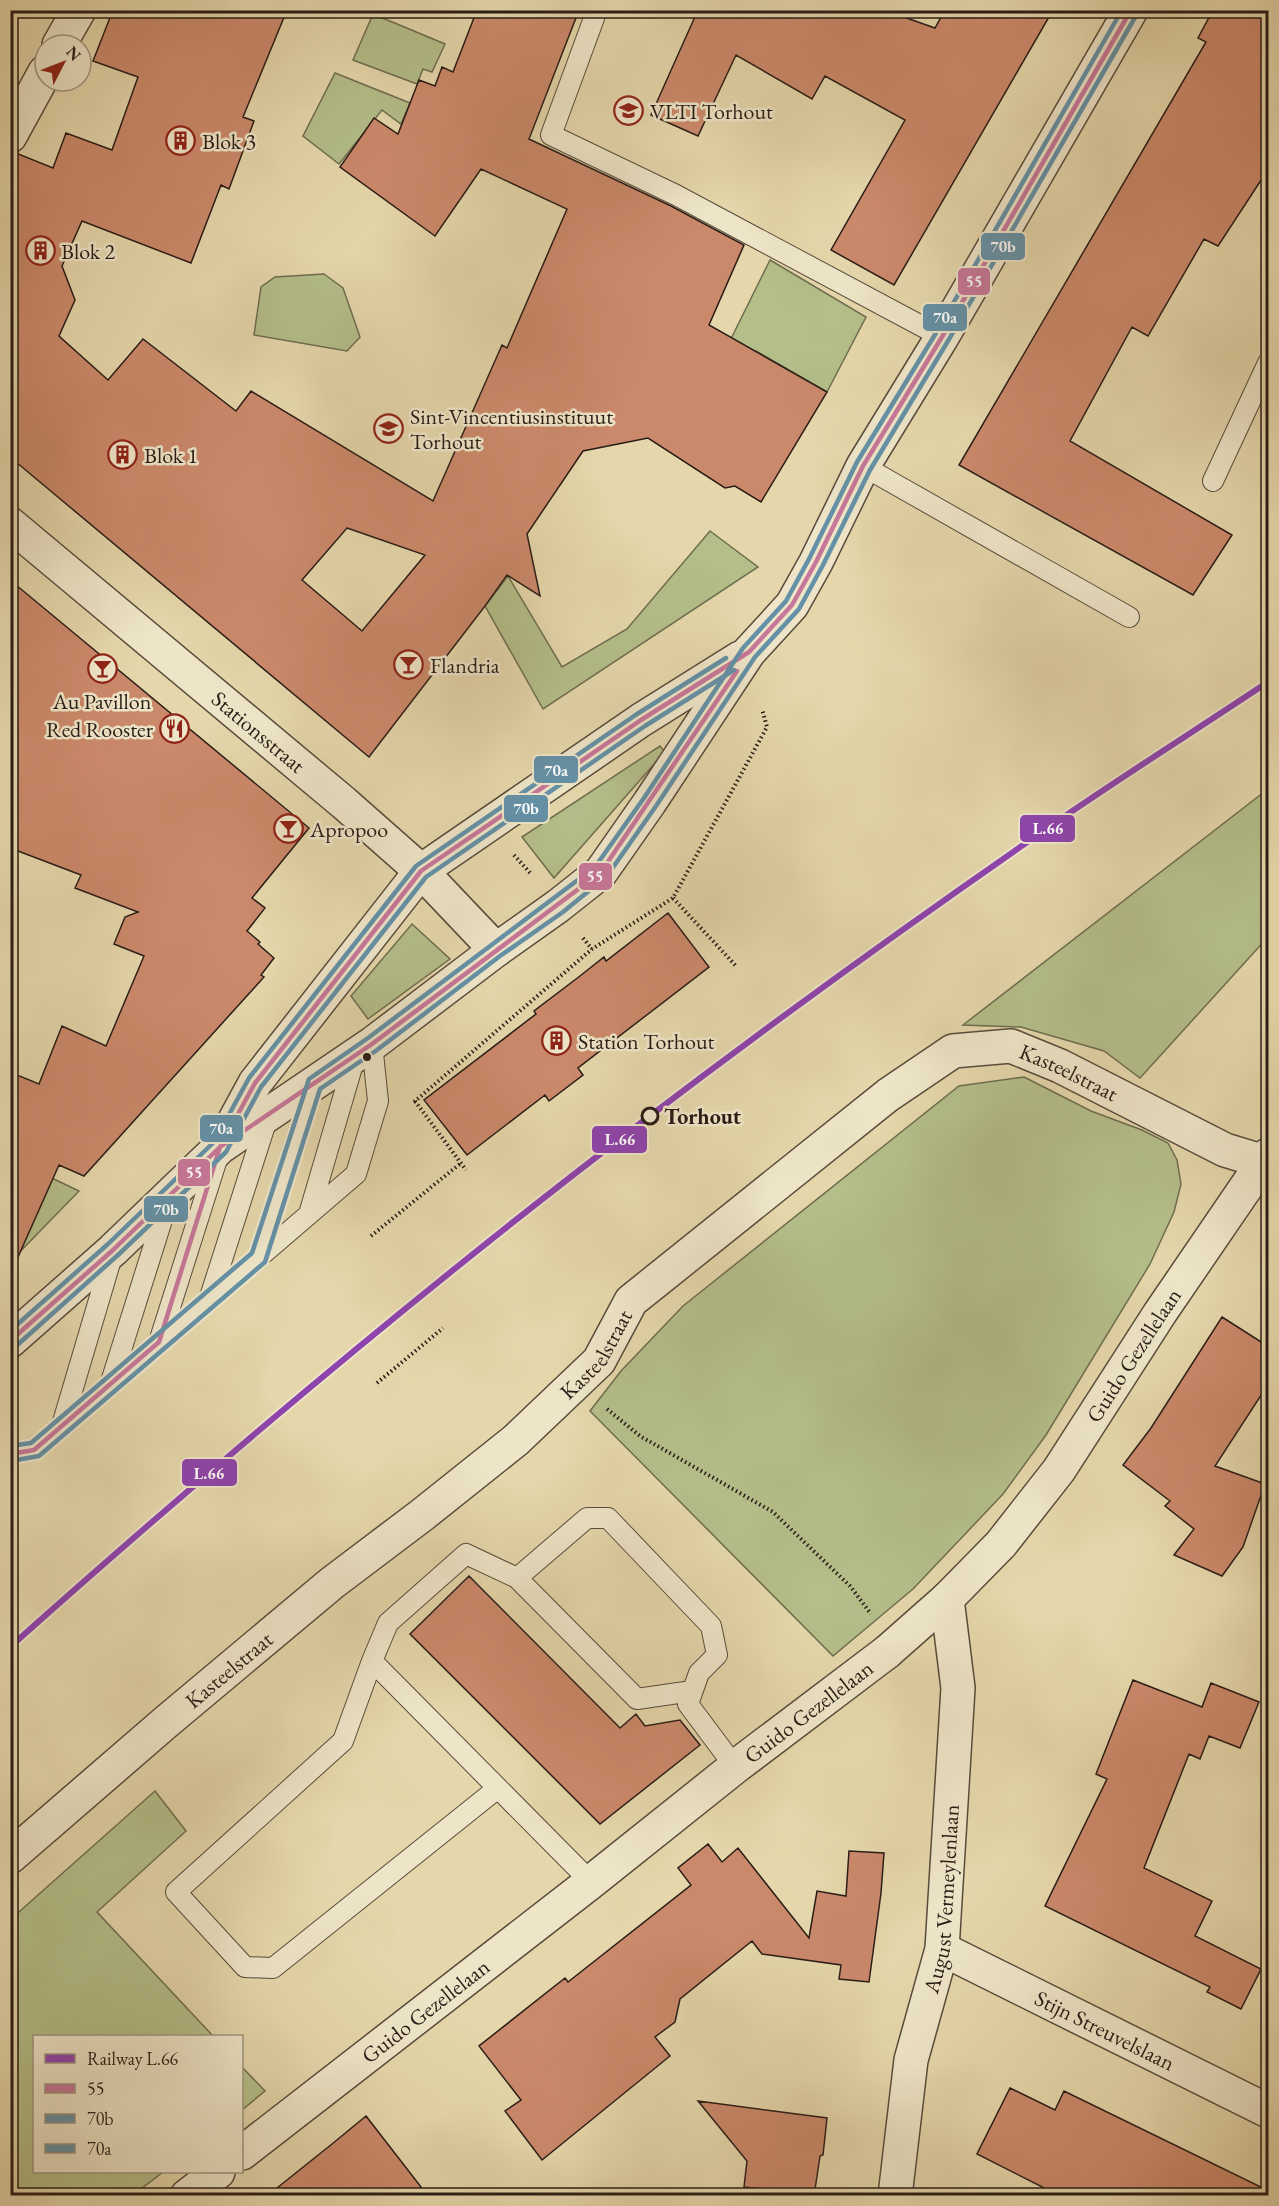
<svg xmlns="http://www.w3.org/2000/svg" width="1279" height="2206" viewBox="0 0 1279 2206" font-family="'EB Garamond',serif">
	<rect width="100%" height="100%" fill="#e5d7ab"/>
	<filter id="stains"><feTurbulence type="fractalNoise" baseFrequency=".00333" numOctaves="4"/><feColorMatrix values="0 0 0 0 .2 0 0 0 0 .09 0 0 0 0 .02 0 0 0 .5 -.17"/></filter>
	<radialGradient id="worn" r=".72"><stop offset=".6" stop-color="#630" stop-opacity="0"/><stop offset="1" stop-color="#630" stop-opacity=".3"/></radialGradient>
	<!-- green -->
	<path fill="#b4be89" stroke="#6e6d50" stroke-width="1.5" d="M373,14l72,30 -13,28 -9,-3 -6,15 -64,-24z
		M335,73l75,30 -9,21 -19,-14 -43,54 -36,-28z
		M770,260l96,57 -39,75 -71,-41 -37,12z
		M324,274l19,14 17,49 -13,14 -93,-16 7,-48 14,-10z
		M710,531l48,36 -215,142 -58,-103 23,-30 54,91 65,-38z
		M660,746l4,5 -1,3 -109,124 -32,-41z
		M1268,789v148l-128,141 -36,-27 -83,-24 -58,-2z
		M412,924l38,35 -82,60 -17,-23z
		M1024,1077l67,34 51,19 26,13 9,17 4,24 -7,28 -24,52 -104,171 -43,59 -90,95 -80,67 -243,-245 31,-40 62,-65 276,-220z
		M10,1158l69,33 -68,70z
		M155,1791l31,40 -89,81 116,124h-179v136h129l-30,23h-122v-276z
		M242,2067l23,24 -23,19z"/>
	<!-- building -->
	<path fill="#cb896b" stroke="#291c16" stroke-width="1.5" fill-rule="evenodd" d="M113,10h174l-44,107 11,4 -25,68 -8,-4 -30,78 -109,-42 -20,45 13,34 -16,36 49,44 35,-41 93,72 15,-20 182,110 69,-156 5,3 60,-139 -86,-40 -46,67 -95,-69 34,-49 24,16 21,-54 16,6 7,-19 11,5 24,-62h102l-50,129 142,67 73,39 -35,80 118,67 -66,110 -26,-16 -10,2 -77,-50 -65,13 -56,83 13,62 -33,-21 -22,31 -116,151 -359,-300v-302l6,-2 37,15 13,-35 46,17 26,-73 -45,-16zM347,528l78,27 -63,76 -60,-51z
		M698,10h186l51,18 10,-18h108l-159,275 -63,-35 74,-130 -80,-44 -13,23 -76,-44 -38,81 -47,-21z
		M1213,10h56v158l-51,78 -14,-7 -56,97 -16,-9 -62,114 162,94 -39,60 -234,-130 247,-423 -8,-4z
		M10,580l299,248 -57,70 13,10 -18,23 13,11 -2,2 16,14 -13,17 3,2 -180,199 -25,-11 -49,110v-203l29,12 23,-58 44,20 38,-90 -30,-12 11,-27 13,-5 -63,-24 6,-13 -71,-27z
		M668,913l41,54 -131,101 5,7 -34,26 -4,-6 -78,60 -43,-55 112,-86 -2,-3 46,-35 24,-19 2,4z
		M1222,1317l47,30v36l-54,83 50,18 -22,63 -21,29 -48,-21 20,-26 -29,-23 5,-5 -47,-36 28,-37z
		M469,1576l151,152 16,-14 9,12 35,-6 20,25 -100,79 -190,-190z
		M1133,1680l69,27 9,-24 48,19 -19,46 -31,-12 -9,23 -11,-5 -45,114 68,33 -17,35 66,33 -20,40 -34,-17 3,-5 -165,-81 62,-127 -11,-5z
		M708,1844l14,18 16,-14 71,90 8,-47 29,5 3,-45 35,2 -3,40 -12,89 -30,-3 2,-14 -79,-11 -10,-13 -72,58 -5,23 -20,15 15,19 -128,104 -37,-49 16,-11 -42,-54 86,-68 3,4 123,-97 -13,-17z
		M1010,2088l45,22 9,-19 205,100v5h-209l-83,-42z
		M698,2101l129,17 -4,37 -3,1 -6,40h-39v-6l-31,-3 3,-26z
		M366,2116l62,80h-161l65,-52z"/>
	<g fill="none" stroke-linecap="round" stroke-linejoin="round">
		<defs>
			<path id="service" d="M597,10l-46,125 125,60 266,142
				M863,466l266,151
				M1213,481l55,-118
				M309,1214l46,-157
				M259,1256l55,-172
				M209,1300l59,-184
				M159,1342l59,-186
				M110,1385l57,-181
				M62,1425l50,-169
				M10,1454l24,-4 322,-276 22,-73 -6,-57
				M517,1578l120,121 55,-8
				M372,1661l-29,80 -167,151 69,75 28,1 225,-180
				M591,1882l-219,-221 16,-38 78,-69 51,24 70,-60h21l103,108 6,29 -18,18 -11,31 47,63"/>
			<g id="minor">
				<path d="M59,45l20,-35"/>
				<path d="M10,136l35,-64"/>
				<path id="s1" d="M10,524l334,279 77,68 75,79"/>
				<path d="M223,1142l32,-59 166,-212 220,-151 99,-62"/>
				<path d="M10,1341l103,-91 107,-103 152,-103 124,-94 62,-44 43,-34 49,-70 99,-150 43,-47 24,-43 47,-96 79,-129 189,-327"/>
				<path d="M887,1652l60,-53"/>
				<path id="s2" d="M10,1857l156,-135 166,-139 90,-68 94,-75 83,-79 32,-60 257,-206 65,-44 58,-5 49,20 165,84 43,13"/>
				<path id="s3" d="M942,1949l326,162"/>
				<path id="s4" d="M895,2196l16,-136 31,-111 16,-261 -11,-89"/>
			</g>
			<g id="tertiary">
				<path id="s5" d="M947,1599l54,-55 58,-74 101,-157 108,-158"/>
				<path id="s6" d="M242,2153l349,-271 144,-115 152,-115"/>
				<path d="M187,2196l31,-24"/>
			</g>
		</defs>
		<!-- service casing -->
		<use href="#service" stroke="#584b3b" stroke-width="22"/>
		<!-- minor casing -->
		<use href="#minor" stroke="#584b3b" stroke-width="36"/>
		<!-- tertiary casing -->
		<use href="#tertiary" stroke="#584b3b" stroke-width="36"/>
		<!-- path -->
		<path stroke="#291c16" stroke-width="4" stroke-dasharray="1.5 3" stroke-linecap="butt" d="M514,855l17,19
			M673,898l64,69
			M583,938l9,11
			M415,1101l51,69
			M414,1102l178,-153 81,-51 94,-171 -5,-18
			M371,1236l90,-73
			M377,1383l66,-55
			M607,1409l33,27 133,76 77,74 21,28"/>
		<!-- service -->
		<use href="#service" stroke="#eee5c8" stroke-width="20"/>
		<!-- minor -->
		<use href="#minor" stroke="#eee5c8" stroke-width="33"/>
		<!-- tertiary -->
		<use href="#tertiary" stroke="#eee5c8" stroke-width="33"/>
		<defs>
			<path id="bus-1" d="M10,1341l103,-91 107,-103 152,-103 229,-172 136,-201
				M10,1454l24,-4 125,-108 61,-195 35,-64 166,-212 220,-151 108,-68 43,-47 24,-43 47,-96 79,-129 189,-327"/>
			<path id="bus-2" d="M15,1347l103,-92 108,-103 35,-65 165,-210 219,-151 89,-56
				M11,1461l28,-5 226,-194 55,-173 57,-39 123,-94 63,-44 44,-36 49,-70 99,-149 44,-48 24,-44 47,-95 78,-129 189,-327"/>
			<path id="bus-3" d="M10,1331l98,-87 106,-102 35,-64 167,-212 221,-152 89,-56
				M10,1446l21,-3 221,-190 57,-174 59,-41 227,-171 49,-69 99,-150 43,-47 23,-42 48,-97 79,-129 186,-323"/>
		</defs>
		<!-- bus-1 casing -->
		<use href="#bus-1" stroke="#eee5c8" stroke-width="9"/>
		<!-- bus-2 casing -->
		<use href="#bus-2" stroke="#eee5c8" stroke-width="9"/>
		<!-- bus-3 casing -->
		<use href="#bus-3" stroke="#eee5c8" stroke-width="9"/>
		<!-- bus-1 -->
		<use href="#bus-1" stroke="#c77799" stroke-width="4.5"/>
		<!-- bus-2 -->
		<use href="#bus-2" stroke="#6491a7" stroke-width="4.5"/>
		<!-- bus-3 -->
		<use href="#bus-3" stroke="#6491a7" stroke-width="4.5"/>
		<defs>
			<path id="rail-1" d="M10,1647c205,-183 414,-359 632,-525 139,-106 282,-209 426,-308 66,-45 134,-88 200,-132"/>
		</defs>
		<!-- rail-1 casing -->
		<use href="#rail-1" stroke="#eee5c8" stroke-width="10"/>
		<!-- rail-1 -->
		<use href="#rail-1" stroke="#8e44ad" stroke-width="6"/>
	</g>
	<!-- icons -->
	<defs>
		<symbol id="school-ring" viewBox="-11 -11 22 22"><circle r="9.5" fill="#eee5c8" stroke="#8f2418" stroke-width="1.5"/><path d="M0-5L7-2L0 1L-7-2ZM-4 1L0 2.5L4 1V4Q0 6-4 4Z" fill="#8f2418"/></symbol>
		<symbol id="building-ring" viewBox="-11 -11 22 22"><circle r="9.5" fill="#eee5c8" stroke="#8f2418" stroke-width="1.5"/><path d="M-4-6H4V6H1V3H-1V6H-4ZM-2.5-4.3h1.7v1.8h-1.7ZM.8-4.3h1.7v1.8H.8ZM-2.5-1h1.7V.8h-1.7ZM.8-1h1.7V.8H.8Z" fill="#8f2418"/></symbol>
		<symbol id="bar-ring" viewBox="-11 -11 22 22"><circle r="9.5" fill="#eee5c8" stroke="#8f2418" stroke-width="1.5"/><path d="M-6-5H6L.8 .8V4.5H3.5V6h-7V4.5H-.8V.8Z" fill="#8f2418"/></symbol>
		<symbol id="restaurant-ring" viewBox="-11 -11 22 22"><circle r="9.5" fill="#eee5c8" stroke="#8f2418" stroke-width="1.5"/><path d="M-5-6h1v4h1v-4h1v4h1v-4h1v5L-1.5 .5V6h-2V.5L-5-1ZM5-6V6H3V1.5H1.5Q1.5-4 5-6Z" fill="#8f2418"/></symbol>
	</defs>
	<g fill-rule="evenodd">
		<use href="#school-ring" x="612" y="94" width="33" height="33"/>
		<use href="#building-ring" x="164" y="124" width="33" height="33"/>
		<use href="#building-ring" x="24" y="234" width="33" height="33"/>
		<use href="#school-ring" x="372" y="412" width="33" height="33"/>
		<use href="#building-ring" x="106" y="438" width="33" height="33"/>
		<use href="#bar-ring" x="392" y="648" width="33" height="33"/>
		<use href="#bar-ring" x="86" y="652" width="33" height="33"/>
		<use href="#restaurant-ring" x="158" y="712" width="33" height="33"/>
		<use href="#bar-ring" x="272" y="812" width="33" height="33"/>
		<use href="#building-ring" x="540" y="1024" width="33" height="33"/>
	</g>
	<!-- markers -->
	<circle fill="#291c16" stroke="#eee5c8" stroke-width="2" cx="367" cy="1057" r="5"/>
	<circle fill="#eee5c8" stroke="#291c16" stroke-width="3" cx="650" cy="1116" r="8"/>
	<g text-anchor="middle" stroke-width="5" stroke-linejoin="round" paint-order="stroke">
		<!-- poi labels -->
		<g font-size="22" fill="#291c16" stroke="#eee5c8" text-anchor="start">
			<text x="650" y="119">VLTI Torhout</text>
			<text x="202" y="149">Blok 3</text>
			<text x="61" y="259">Blok 2</text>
			<text x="410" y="424">Sint-Vincentiusinstituut<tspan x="410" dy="25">Torhout</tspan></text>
			<text x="144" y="463">Blok 1</text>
			<text x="430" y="673">Flandria</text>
			<text x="102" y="709" text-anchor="middle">Au Pavillon</text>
			<text x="153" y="737" text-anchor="end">Red Rooster</text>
			<text x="310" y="837">Apropoo</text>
			<text x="578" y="1049">Station Torhout</text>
		</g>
		<!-- street labels -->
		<g font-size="22" fill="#291c16" stroke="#eee5c8">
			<text dy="8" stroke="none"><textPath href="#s1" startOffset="324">Stationsstraat</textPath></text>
			<text dy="8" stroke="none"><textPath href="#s2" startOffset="1368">Kasteelstraat</textPath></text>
			<text dy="8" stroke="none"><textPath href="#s2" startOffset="774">Kasteelstraat</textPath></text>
			<text dy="8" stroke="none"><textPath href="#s5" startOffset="308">Guido Gezellelaan</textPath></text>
			<text dy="8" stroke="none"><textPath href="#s2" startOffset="288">Kasteelstraat</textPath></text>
			<text dy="8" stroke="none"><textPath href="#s6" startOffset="718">Guido Gezellelaan</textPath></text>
			<text dy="8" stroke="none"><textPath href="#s4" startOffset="302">August Vermeylenlaan</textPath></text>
			<text dy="8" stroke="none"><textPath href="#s6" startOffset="232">Guido Gezellelaan</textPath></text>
			<text dy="8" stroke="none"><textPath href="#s3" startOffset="182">Stijn Streuvelslaan</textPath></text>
		</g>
		<!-- stop labels -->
		<g font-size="22" font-weight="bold" fill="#291c16" stroke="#eee5c8" text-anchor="start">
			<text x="664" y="1124">Torhout</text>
		</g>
	</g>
	<g stroke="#eee5c8" stroke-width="2">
		<rect x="980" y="232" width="46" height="29" rx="6" fill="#6491a7"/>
		<rect x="957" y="267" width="34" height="29" rx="6" fill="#c77799"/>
		<rect x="922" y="303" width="46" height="29" rx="6" fill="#6491a7"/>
		<rect x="533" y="755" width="46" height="29" rx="6" fill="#6491a7"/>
		<rect x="503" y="794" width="46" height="29" rx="6" fill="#6491a7"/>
		<rect x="1019" y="814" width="57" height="29" rx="6" fill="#8e44ad"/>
		<rect x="578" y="862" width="35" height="29" rx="6" fill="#c77799"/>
		<rect x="199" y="1114" width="45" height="29" rx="6" fill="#6491a7"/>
		<rect x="591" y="1125" width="57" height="29" rx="6" fill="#8e44ad"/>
		<rect x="177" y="1158" width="34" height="29" rx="6" fill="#c77799"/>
		<rect x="143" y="1195" width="46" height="28" rx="6" fill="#6491a7"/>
		<rect x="181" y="1458" width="57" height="29" rx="6" fill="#8e44ad"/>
	</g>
	<g font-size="16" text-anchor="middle" font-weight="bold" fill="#fff">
		<text x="1003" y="252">70b</text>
		<text x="974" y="287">55</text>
		<text x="945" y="323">70a</text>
		<text x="556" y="776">70a</text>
		<text x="526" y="814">70b</text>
		<text x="1048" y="834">L.66</text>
		<text x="595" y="882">55</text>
		<text x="221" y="1134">70a</text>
		<text x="620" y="1145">L.66</text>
		<text x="194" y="1178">55</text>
		<text x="166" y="1215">70b</text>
		<text x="209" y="1479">L.66</text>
	</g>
	<!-- margin -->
	<rect width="1279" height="2206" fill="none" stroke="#e5d7ab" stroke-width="36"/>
	<rect x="12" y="12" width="1255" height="2182" fill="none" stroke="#291c16" stroke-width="3"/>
	<rect x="18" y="18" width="1243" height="2170" fill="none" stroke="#291c16" stroke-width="1.5"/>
	<!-- legend -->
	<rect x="33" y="2035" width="210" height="138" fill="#eee5c8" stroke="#9f9581" stroke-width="1.5"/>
	<rect x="45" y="2054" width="30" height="9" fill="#8e44ad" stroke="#9f9581" stroke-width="1.5"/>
	<text x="87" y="2065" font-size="18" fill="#291c16">Railway L.66</text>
	<rect x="45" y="2084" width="30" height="9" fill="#c77799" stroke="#9f9581" stroke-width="1.5"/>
	<text x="87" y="2095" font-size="18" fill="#291c16">55</text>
	<rect x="45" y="2114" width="30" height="9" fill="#6491a7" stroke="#9f9581" stroke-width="1.5"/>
	<text x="87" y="2125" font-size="18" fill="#291c16">70b</text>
	<rect x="45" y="2144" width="30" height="9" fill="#6491a7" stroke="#9f9581" stroke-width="1.5"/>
	<text x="87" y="2155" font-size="18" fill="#291c16">70a</text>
	<!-- north arrow -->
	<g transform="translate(63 63) rotate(48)"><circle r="28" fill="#eee5c8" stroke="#9f9581" stroke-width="1.5"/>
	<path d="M0-4.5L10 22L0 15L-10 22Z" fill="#8f2418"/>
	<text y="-9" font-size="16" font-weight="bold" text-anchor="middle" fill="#291c16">N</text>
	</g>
	<rect width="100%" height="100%" filter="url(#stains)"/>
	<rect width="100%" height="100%" fill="url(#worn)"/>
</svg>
